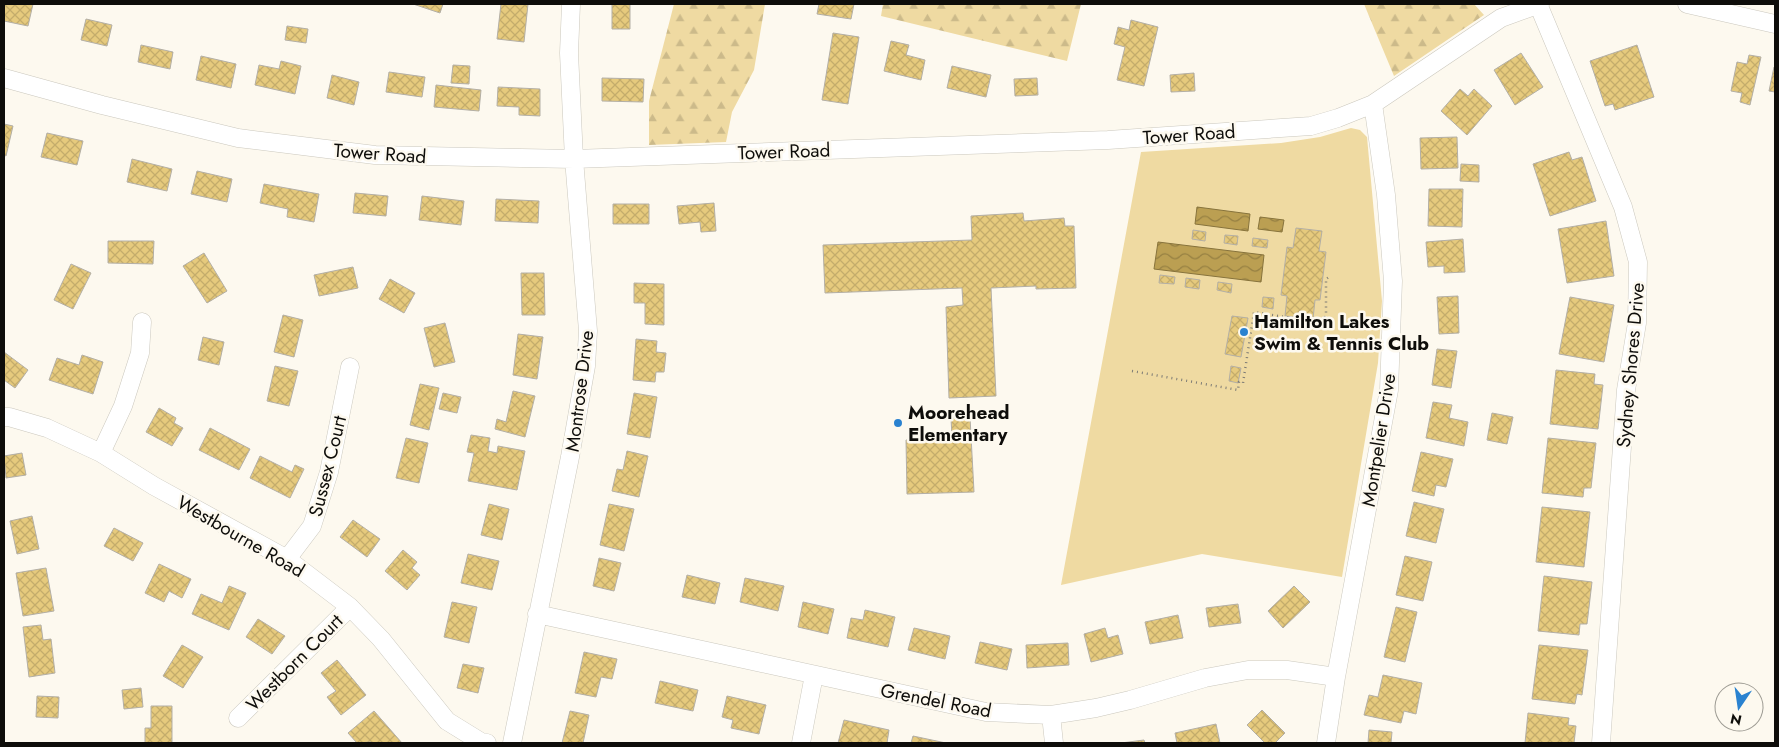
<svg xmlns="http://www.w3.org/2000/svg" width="1779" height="747" viewBox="0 0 1779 747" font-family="Jost,sans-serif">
	<defs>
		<pattern id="forest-firs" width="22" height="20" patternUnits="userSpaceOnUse" patternTransform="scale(1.25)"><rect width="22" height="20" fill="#efdaa2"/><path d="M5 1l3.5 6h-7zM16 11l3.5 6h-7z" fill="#ccba8a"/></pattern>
		<pattern id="water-waves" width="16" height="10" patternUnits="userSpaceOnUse" patternTransform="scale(1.25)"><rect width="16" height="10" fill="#bb9f52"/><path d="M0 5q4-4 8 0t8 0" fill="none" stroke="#968042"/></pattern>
		<pattern id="building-cross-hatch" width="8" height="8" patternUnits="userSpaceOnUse" patternTransform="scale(1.25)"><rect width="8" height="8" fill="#e6ca7d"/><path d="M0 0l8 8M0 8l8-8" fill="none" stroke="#c4ac6b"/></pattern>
	</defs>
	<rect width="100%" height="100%" fill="#fdf9ef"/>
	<!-- forest -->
	<path fill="url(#forest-firs)" d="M674,4h91l-11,66 -22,42 -6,30 -77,3v-44z
		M883,4h198l-14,57 -186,-45z
		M1364,4h110l10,11 -90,61z"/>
	<!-- pitch -->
	<path fill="#efdaa2" d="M1351,128l9,2 7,7 15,164 -4,62 -36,214 -140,-23 -141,31 80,-433 140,-9 39,-6z"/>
	<!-- water -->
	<path fill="url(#water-waves)" stroke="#87733c" d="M1197,207l53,7 -2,17 -53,-7z
		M1260,217l24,3 -2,12 -24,-3z
		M1158,242l106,13 -3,27 -107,-13z"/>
	<!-- building -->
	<path fill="url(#building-cross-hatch)" stroke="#b3afa6" d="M4,4h29l-5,22 -24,-5z
		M413,4h30l-3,9z
		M501,4h27l-4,38 -27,-3z
		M612,4h18v25h-18z
		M819,4h35l-3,15 -34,-5z
		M86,19l26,6 -5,21 -26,-6z
		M1131,20l27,7 -14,59 -27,-6 8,-33 -11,-3 4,-17 11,3z
		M287,26l21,3 -2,14 -21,-3z
		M833,33l26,4 -11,67 -26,-4z
		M891,41l18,4 -3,10 19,5 -4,20 -37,-9z
		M141,45l32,7 -3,17 -32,-7z
		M1637,45l17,52 -39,13 -2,-6 -8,2 -15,-45z
		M1521,53l22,34 -28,18 -21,-35z
		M1749,55l12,2 -11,48 -10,-3 2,-9 -11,-2 6,-29 10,2z
		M201,56l35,8 -5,24 -35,-8z
		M281,61l20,5 -6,28 -40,-9 4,-20 20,4z
		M453,65l17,1 -1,18 -18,-1z
		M952,66l39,9 -5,22 -39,-9z
		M1774,67h1v25l-6,-1z
		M389,72l36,5 -3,20 -36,-5z
		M1194,73l1,18 -24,1 -1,-17z
		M332,75l27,7 -5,23 -27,-7z
		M602,78l42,1 -1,23 -41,-1z
		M1037,78l1,17 -23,1 -1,-17z
		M436,85l45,5 -2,21 -45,-4z
		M498,87l42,2v27l-21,-1v-8l-22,-1z
		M1460,89l8,7 6,-7 18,17 -25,29 -26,-24z
		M4,124l9,2 -7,30 -2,-1z
		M47,133l36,8 -6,24 -36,-8z
		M1457,137l1,31 -37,1 -1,-31z
		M1569,152l3,8 10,-3 14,44 -46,15 -17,-52z
		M132,159l40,10 -5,22 -40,-9z
		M1461,164l18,1v17l-19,-1z
		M197,171l35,8 -5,23 -36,-8z
		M264,184l55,10 -5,28 -27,-5 1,-8 -28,-6z
		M1429,189h34l-1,38 -34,-1z
		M355,193l33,3 -2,20 -33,-3z
		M422,196l42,5 -3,24 -42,-5z
		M496,199l43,2 -1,22 -43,-2z
		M714,203l2,28 -15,1 -1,-10 -21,2 -2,-18z
		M613,204h36v20h-36z
		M1023,213l1,8 40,-3 1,8h9l2,62 -40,1v-3l-45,2 5,108 -47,2 -3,-91 17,-2 -1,-17 -137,5 -2,-48 149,-5 -1,-24z
		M1606,221l8,55 -47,7 -9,-54z
		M1296,228l26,3 -3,20 7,1 -6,48h-5l-2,19 -28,-3 2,-20 -6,-1 6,-48 6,1z
		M1193,230l13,2 -1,9 -13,-2z
		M1225,235l13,1 -1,9 -13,-2z
		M1253,238l15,2 -1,8 -15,-2z
		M1463,239l2,33 -21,1v-7l-16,1 -2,-25z
		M108,241h46l-1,23 -45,-1z
		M204,253l23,38 -20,12 -24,-37z
		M71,264l20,9 -18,36 -19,-9z
		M353,267l5,21 -39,8 -5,-21z
		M521,273h23l1,42h-23z
		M1160,275l15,2 -1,7 -15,-1z
		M1186,278l14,2 -1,9 -14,-2z
		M390,279l25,14 -11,20 -25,-14z
		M1218,282l14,2 -1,9 -14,-3z
		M634,283l30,1v41l-19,-1v-21h-11z
		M1458,296l1,37 -20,1 -2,-37z
		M1263,297l11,1 -1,11 -11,-2z
		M1570,297l44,8 -10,57 -45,-8z
		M283,315l20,5 -9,37 -20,-5z
		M1232,316l16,2 -7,39 -16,-3z
		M445,323l10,39 -21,5 -10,-39z
		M518,334l25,3 -6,42 -24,-4z
		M203,337l21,5 -5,23 -21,-5z
		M636,339l21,2 -1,11 10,1 -2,19h-8l-1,10 -22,-2z
		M1437,349l20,2 -6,37 -19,-3z
		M4,352l24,18 -13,18 -11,-8z
		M82,355l21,7 -10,32 -44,-14 8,-22 22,7z
		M275,366l23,5 -9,35 -22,-5z
		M1231,366l10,2 -3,15 -9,-2z
		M1556,370l39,4 -1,10 9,1 -5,44 -48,-5z
		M420,384l19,4 -10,42 -19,-5z
		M513,391l22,5 -10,41 -30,-8 2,-10 9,3z
		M443,393l18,4 -4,16 -18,-4z
		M634,393l23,4 -7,41 -23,-4z
		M1433,402l19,3 -3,13 19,4 -4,24 -38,-8z
		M159,408l17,10 -2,5 9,5 -11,18 -26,-14z
		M1492,413l21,4 -6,27 -20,-4z
		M970,417l4,75 -67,2 -1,-54 46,-3 -1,-19z
		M210,428l40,21 -11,21 -40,-20z
		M471,435l19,3 -2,13 9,2 1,-7 27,5 -8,39 -49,-9 6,-28 -7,-1z
		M406,438l22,5 -9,40 -23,-5z
		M1548,438l48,5 -5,45h-7l-1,9 -41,-4z
		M627,451l21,5 -9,41 -27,-6 5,-22 6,1z
		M1421,452l32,7 -7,28 -10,-2 -2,11 -22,-5z
		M22,453l4,22 -20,3 -2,-22z
		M260,456l32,16 3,-7 9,4 -14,29 -40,-20z
		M1414,502l30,7 -8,34 -30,-7z
		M489,504l20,5 -7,31 -21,-5z
		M609,504l25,5 -10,42 -24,-6z
		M1542,507l48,5 -6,55 -48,-5z
		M32,516l7,33 -22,5 -7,-33z
		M353,520l27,19 -13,18 -27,-20z
		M114,528l29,15 -10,18 -29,-15z
		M403,550l14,12 -5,6 8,7 -13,15 -22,-19z
		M468,554l31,7 -7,29 -31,-7z
		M1405,556l27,6 -9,39 -27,-6z
		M599,558l22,5 -7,28 -21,-5z
		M159,564l32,15 -9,19 -13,-7 -5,11 -19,-9z
		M46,568l8,43 -31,5 -7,-43z
		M687,575l33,8 -5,21 -33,-7z
		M1544,576l48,6 -5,42h-7l-1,11 -41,-4z
		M745,578l39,8 -6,25 -38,-9z
		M229,586l17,7 -17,37 -37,-16 9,-20 21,9z
		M1294,586l16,16 -27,26 -15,-17z
		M452,602l25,5 -8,36 -25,-6z
		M803,602l31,7 -6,25 -30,-7z
		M1238,604l3,19 -32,4 -3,-19z
		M1396,607l21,5 -12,50 -21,-5z
		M865,610l30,7 -7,30 -41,-9 4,-20 12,2z
		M1178,615l5,23 -33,6 -5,-22z
		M258,619l27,17 -13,18 -26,-17z
		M41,625l2,15 8,-1 4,34 -26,4 -6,-50z
		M914,628l36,8 -5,23 -37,-9z
		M1105,628l3,10 10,-3 5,19 -32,8 -7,-28z
		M980,642l32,7 -5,21 -32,-7z
		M1068,643l1,22 -42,3 -1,-23z
		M182,645l21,12 -20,31 -20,-12z
		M1539,645l49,5 -6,45 -5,-1 -2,10 -43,-5z
		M584,652l33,7 -5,20 -11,-2 -5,20 -21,-4z
		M337,660l29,35 -25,20 -14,-18 9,-6 -15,-18z
		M463,664l21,4 -6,25 -21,-5z
		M1383,675l39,8 -6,31 -12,-3 -3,12 -37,-8 5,-20 9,2z
		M660,681l38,9 -5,21 -38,-8z
		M141,688l2,19 -19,2 -2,-19z
		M37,696l22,1 -1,21 -22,-1z
		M727,696l39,9 -7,29 -28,-6 2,-8 -11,-3z
		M151,706h21v37h-27v-15h6z
		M1262,710l23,23 -10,10h-10l-18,-18z
		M374,711l28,32h-30l-1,-1 -14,1 -9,-10z
		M570,711l19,4 -6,28h-21z
		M1528,713l41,5 -1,7 8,1 -2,17h-49z
		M844,720l45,10 -2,13h-49z
		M1216,724l4,19h-43l-2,-10z
		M1369,730l23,2 -1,11h-23z
		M913,736l33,7h-35z
		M1144,740l1,3h-24z"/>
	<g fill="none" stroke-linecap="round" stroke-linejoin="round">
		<defs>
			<path id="minor" d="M1538,4l85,203 15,55 -1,61 -11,67 -25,353
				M1687,4l88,20
				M4,78l98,27 136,33 137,17 199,4 534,-19 203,-14 27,-8 35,-14 128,-86 39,-14
				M4,417h5l38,11 54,25 53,33 133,73 63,48 31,32 66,82 34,21 6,1
				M101,453l22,-47 17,-53 2,-31
				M287,559l25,-33 17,-54 21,-105
				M537,614l449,98 65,3 45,-7 34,-8 75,-22 43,-8h39l49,7
				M1051,715l3,28
				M238,718l112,-111
				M512,743l58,-286 16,-91 2,-35 -14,-172 -5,-106 2,-49
				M801,743l13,-68
				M1326,743l10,-66 53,-287 4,-109 -7,-86 -13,-91"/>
		</defs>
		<!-- minor casing -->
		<use href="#minor" stroke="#cbc8be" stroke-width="19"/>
		<!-- path -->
		<path stroke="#7d7b75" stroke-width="2.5" stroke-dasharray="1 4" stroke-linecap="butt" d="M1132,371l106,19 1,-8 4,1 11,-71 61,10 8,-2 3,-5v-36l3,-2"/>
		<!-- minor -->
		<use href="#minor" stroke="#fff" stroke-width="18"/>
	</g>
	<!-- markers -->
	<g fill="#2a82d0" stroke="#fdf9ef" stroke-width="2">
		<circle cx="1244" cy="332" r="5"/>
		<circle cx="898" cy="423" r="5"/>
	</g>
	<g text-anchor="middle" stroke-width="5" stroke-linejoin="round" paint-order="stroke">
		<!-- street labels -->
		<g font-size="19" fill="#0e0d0a" stroke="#fdf9ef">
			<text transform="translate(1189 134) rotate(-4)" y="7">Tower Road</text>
			<text transform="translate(784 151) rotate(-2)" y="7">Tower Road</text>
			<text transform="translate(380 153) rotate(4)" y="7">Tower Road</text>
			<text transform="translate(1630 365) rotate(-85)" y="7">Sydney Shores Drive</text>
			<text transform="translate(579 391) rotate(-83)" y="7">Montrose Drive</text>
			<text transform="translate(1378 440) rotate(-81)" y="7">Montpelier Drive</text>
			<text transform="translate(327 466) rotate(-76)" y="7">Sussex Court</text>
			<text transform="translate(241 536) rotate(30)" y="7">Westbourne Road</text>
			<text transform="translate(294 662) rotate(-45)" y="7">Westborn Court</text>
			<text transform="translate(936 700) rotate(11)" y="7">Grendel Road</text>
		</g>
		<!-- poi labels -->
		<g font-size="19" font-weight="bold" fill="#0e0d0a" stroke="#fdf9ef" text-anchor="start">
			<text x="1254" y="328">Hamilton Lakes<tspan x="1254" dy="22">Swim &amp; Tennis Club</tspan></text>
			<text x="908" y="419">Moorehead<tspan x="908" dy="22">Elementary</tspan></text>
		</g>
	</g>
	<!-- border -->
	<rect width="1779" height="747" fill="none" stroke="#0e0d0a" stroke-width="10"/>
	<!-- north arrow -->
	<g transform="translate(1739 707) rotate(193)"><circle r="24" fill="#fdf9ef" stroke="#9d9b93"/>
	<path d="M0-4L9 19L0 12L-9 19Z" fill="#2a82d0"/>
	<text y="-8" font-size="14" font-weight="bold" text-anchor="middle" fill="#0e0d0a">N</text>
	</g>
</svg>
